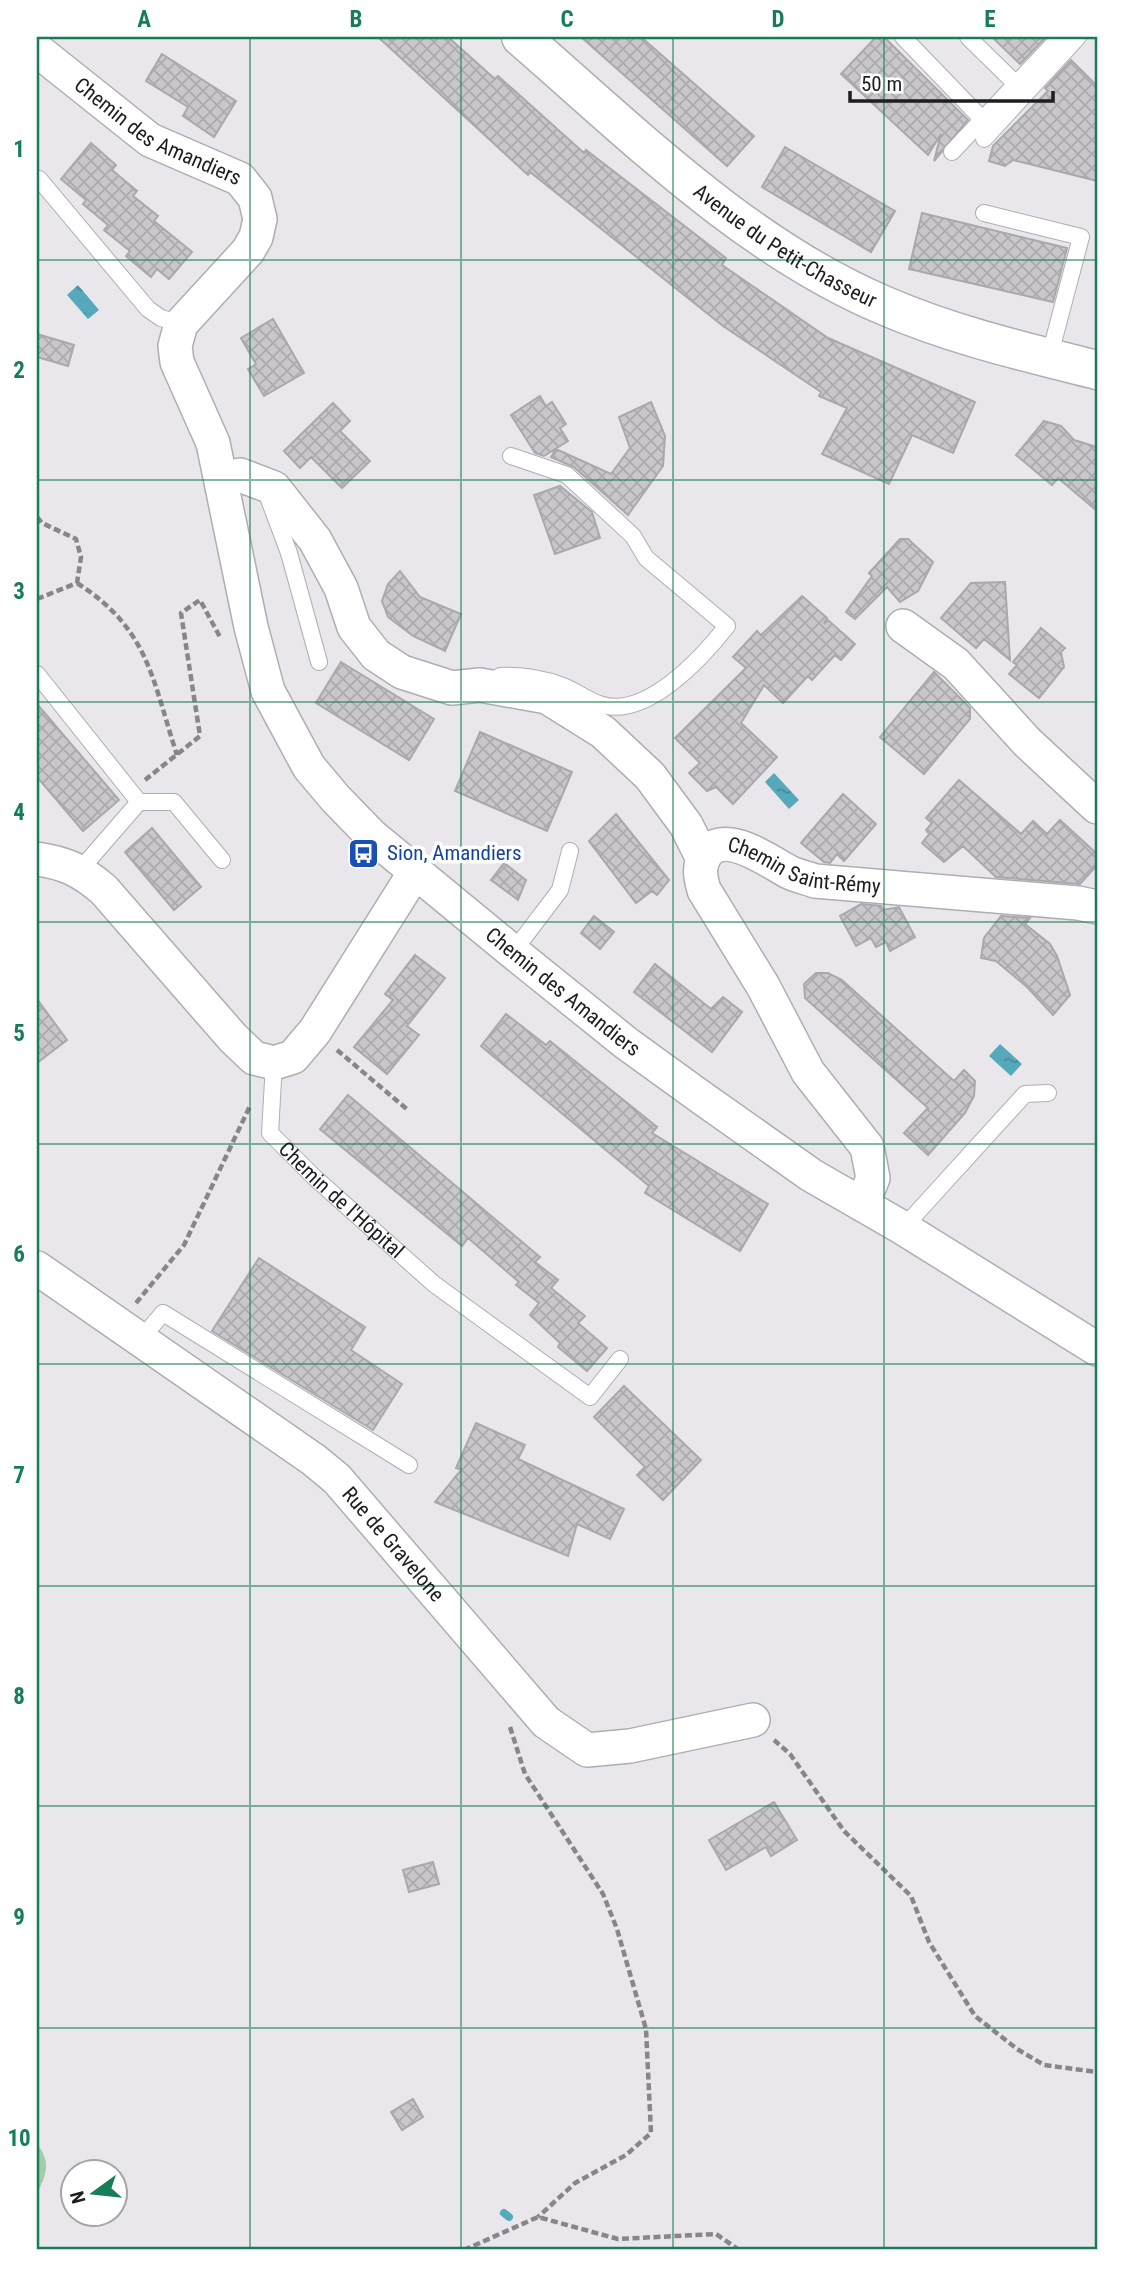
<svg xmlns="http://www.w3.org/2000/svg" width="1134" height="2287" viewBox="0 0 1134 2287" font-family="'Roboto Condensed',sans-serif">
	<defs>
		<pattern id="forest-firs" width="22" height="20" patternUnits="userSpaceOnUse" patternTransform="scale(1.75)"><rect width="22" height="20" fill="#a4ccac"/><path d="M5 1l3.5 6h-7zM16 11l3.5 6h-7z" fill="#8daf94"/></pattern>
		<pattern id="water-ripples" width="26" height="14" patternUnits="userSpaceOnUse" patternTransform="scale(1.75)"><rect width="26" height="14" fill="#56a8bb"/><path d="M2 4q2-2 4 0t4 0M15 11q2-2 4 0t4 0" fill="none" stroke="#478897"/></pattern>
		<pattern id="building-cross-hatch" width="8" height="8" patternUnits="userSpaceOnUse" patternTransform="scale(1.75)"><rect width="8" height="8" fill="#cac7cc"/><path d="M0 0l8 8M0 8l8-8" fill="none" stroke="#adaaaf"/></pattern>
	</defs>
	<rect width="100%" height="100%" fill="#eae7ec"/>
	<!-- forest -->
	<path fill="url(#forest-firs)" d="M37,2144c15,19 9,30 0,50z"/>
	<!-- water -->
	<path fill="url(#water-ripples)" d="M78,285l21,25 -11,9 -21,-24z
		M774,773l25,27 -10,9 -24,-27z
		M1000,1044l22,20 -11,12 -22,-20z"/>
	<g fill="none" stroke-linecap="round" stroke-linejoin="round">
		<!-- stream -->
		<path stroke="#56a8bb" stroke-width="8" d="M504,2213l5,4"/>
	</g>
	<!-- building -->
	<path fill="url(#building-cross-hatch)" stroke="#aaa8ac" stroke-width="2" d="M378,37h70l47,42 3,-3 86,77 2,-3 140,108 -4,7 106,73 147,64 -22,51 -41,-18 -23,49 -67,-30 25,-46 -28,-12 2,-4 -98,-66 -193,-154 -2,3z
		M581,37h60l113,99 -27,30z
		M876,37h8l84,83 -34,41 7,-27 -13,21 -87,-81z
		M992,37h54l-26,27z
		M162,54l74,47 -22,36 -31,-21 5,-9 -42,-26z
		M1071,60l26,26v95l-84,-21 -8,6 -16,-5 4,-15 55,-55 -3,-3z
		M91,143l25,22 -4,5 25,21 -4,5 25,20 -4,5 38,31 -23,27 -12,-10 -6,8 -25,-21 4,-5 -26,-21 4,-5 -25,-21 3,-4 -25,-21z
		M785,147l110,64 -24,41 -109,-65z
		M922,213l145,35 -14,54 -144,-33z
		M273,319l31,54 -40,23 -16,-27 8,-5 -15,-26z
		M37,334l37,11 -6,21 -31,-9z
		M540,396l6,10 6,-4 14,22 -6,4 8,13 -24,15 -9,-3 -24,-38z
		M651,402l14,34 -2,30 -35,49 -54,-48 -23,-10 5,-8 55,25 19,-26 -11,-31z
		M333,403l17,18 -10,10 30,30 -28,27 -31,-31 -11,11 -16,-17z
		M1044,421l17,5 13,14 23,7v64l-39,-33 -6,7 -36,-30z
		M560,486l32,26 8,26 -45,16 -21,-59z
		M900,539h8l25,23 -15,29 -18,11 -13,-15 -32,32 -9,-7 26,-36 -3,-3z
		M400,571l20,26 41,17 -16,37 -32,-15 -25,-19 -6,-16 6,-17z
		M1005,582l5,78 -26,-21 -8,9 -35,-30 30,-35z
		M802,596l25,22 -3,6 4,-4 27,24 -14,16 -6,-5 -23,25 -4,-4 -25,27 -19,-18 -23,38 36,34 -44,47 -17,-17 -9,4 -18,-18 11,-10 -25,-25 71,-70 -13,-11 24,-26 4,4z
		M1041,628l24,20 -4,4 3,15 -25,31 -30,-24 8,-9 -4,-3z
		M341,662l93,57 -25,41 -93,-57z
		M934,672l36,36v11l-46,55 -44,-37z
		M37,704l82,96 -36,31 -46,-54z
		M480,732l92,40 -25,59 -92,-40z
		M959,780l62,54 12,-13 14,13 13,-14 37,34v11l-17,19 -84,-7 -33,-31 -19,16 -22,-19 7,-9 -3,-4 6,-7 -6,-5z
		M843,794l33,30 -32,37 -7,-7 -7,9 -6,-1 -23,-19z
		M616,814l53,66 -12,15 -5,-4 -16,12 -47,-62z
		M152,828l49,59 -27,23 -49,-58z
		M504,863l22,17 -8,20 -27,-20z
		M861,904l20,2 2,4 16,-3 16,30 -25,14 -4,-9 -10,5 -5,-9 -15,8 -16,-30z
		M594,916l20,16 -14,17 -19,-16z
		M1001,916l29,2 -5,6 25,20 7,12 13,39 -17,20 -26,-28 -31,-26 -15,-3 3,-20z
		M415,955l30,23 -38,48 12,9 -32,39 -33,-27 39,-47 -8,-6z
		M655,964l56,45 12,-12 19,15 -30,40 -78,-60z
		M816,973h12l14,7 112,101 10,-11 11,11 -1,15 -9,17 -37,42 -24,-22 24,-25 -123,-110 -1,-14z
		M37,999l30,41 -30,23z
		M506,1014l40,31 4,-4 107,86 -5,6 116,71 -28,47 -95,-58 4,-7 -168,-140z
		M348,1095l192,162 -5,5 23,18 -7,8 34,28 -7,7 29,25 -20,23 -29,-24 2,-4 -30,-28 9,-12 -23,-18 3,-3 -51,-44 -6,8 -142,-117z
		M259,1258l106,69 -14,23 51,34 -29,46 -161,-99z
		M624,1386l77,74 -38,40 -26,-25 8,-8 -51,-50z
		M476,1423l49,22 -7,14 106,50 -14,30 -33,-15 -9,32 -133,-54 26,-32 -5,-2z
		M774,1802l23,38 -26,16 -5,-9 -40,23 -17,-30z
		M433,1862l6,22 -30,8 -6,-22z
		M413,2099l10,18 -21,13 -11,-18z"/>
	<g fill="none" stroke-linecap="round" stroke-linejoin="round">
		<defs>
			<g id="service">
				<path d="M903,37l79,82"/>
				<path d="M968,37l48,47"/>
				<path d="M984,139l94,-102"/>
				<path d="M952,152l108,-115"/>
				<path d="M39,179l109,130 13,9 20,6"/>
				<path d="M984,213l97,24 -32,121"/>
				<path d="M268,497l21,56 30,109"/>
				<path d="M37,674l102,128 -59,68"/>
				<path d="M500,676c23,-1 42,2 63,10 13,5 25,15 39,19 45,13 100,-47 125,-79l-81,-68 -13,-22 -66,-61 -56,-19"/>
				<path d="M139,802h35l48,58"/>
				<path d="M513,952l47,-62 10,-39"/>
				<path id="s1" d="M274,1063l-4,70 44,44 120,107 156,113 30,-38"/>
				<path d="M903,1228l122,-134 23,-1"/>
				<path d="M139,1341l24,-28 246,152"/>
			</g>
			<g id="minor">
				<path id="s2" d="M37,50l113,90 90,39 15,19 5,21 -4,18 -8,14 -67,73 -6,22 2,16 36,81 38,184 17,64 41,76 27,32 36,37 141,116 113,91 76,55 109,77 92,53 194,121"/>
				<path d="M222,479l18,-4 34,13 41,52 26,48 13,39 22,28 26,17 50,16 28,-3 67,12 56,35 47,44 36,49 17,34"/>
				<path d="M903,626l53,38 71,78 70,65"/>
				<path d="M37,859c29,4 45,12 67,31l129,148 21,20 20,5 19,-6 22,-26 100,-159"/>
				<path id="s3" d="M862,1204l11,-26 -6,-31 -59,-75 -45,-86 -59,-96c-4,-14 -6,-24 2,-36 18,-26 64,8 83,18 8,4 18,6 26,9l263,22 19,4"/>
				<path id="s4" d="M37,1268l277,192 23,19 209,243 41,28 43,-4 123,-26"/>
			</g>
			<g id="tertiary">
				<path id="s5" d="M521,37c112,97 224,209 362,268 69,30 142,47 214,65"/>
			</g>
		</defs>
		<!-- service casing -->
		<use href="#service" stroke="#b0adb2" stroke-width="18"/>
		<!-- minor casing -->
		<use href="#minor" stroke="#b0adb2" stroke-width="36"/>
		<!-- tertiary casing -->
		<use href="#tertiary" stroke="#b0adb2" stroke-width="41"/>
		<!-- path -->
		<path stroke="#88868a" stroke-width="4.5" stroke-dasharray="7 3.5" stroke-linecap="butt" d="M37,517l5,6 34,16 5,18 -4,26
			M77,583c72,46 75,96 100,172
			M37,599l40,-16
			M145,780l55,-44 -19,-123 19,-13 20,37
			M337,1050l72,61
			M136,1303l48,-58 66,-139
			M510,1727l15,47 78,120 14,35 29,100 5,104 -25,22 -51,28 -37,34
			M774,1740l16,14 54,77 67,65 18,46 46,74 42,33 27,16 53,7
			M464,2250l74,-33 80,22 98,-5 23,16"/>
		<!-- service -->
		<use href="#service" stroke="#fff" stroke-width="16"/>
		<!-- minor -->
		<use href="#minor" stroke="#fff" stroke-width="33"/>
		<!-- tertiary -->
		<use href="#tertiary" stroke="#fff" stroke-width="38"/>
	</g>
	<!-- grid -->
	<path fill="none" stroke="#177d56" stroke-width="2" stroke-opacity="0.55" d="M250,37v2213M461,37v2213M673,37v2213M884,37v2213M37,260h1060M37,480h1060M37,702h1060M37,922h1060M37,1144h1060M37,1364h1060M37,1586h1060M37,1806h1060M37,2028h1060"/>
	<!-- icons -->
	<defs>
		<symbol id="bus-square" viewBox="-11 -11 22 22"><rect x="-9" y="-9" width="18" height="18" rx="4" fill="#1a4fb4" stroke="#fff"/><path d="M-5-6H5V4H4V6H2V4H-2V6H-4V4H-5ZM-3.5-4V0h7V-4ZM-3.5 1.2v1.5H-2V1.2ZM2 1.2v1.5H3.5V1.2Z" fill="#fff"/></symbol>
	</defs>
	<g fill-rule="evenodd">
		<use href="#bus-square" x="346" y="836" width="35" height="35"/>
	</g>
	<g text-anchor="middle" stroke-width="7" stroke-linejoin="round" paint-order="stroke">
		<!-- street labels -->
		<g font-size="21" fill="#1e1d1f" stroke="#fff">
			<text dy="7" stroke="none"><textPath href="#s2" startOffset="147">Chemin des Amandiers</textPath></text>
			<text dy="7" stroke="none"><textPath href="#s5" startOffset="338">Avenue du Petit-Chasseur</textPath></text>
			<text dy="7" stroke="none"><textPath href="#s3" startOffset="508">Chemin Saint-Rémy</textPath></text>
			<text dy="7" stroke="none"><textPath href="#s2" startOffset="1230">Chemin des Amandiers</textPath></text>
			<text dy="7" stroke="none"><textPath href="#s1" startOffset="168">Chemin de l'Hôpital</textPath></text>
			<text dy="7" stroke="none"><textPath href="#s4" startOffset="453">Rue de Gravelone</textPath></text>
		</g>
		<!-- transit labels -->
		<g font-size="21" fill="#164399" stroke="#fff" text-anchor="start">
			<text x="387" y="860">Sion, Amandiers</text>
		</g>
	</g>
	<!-- border -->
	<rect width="1134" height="2287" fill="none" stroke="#ffffff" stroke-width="77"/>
	<!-- north arrow -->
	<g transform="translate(94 2193) rotate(255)"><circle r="33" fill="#ffffff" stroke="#a5a5a5" stroke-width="2"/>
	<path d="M0-5L12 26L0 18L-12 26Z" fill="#177d56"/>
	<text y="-10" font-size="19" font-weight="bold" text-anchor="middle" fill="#1e1d1f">N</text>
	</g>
	<!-- scale -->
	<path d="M850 91v10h203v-10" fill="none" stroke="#1e1d1f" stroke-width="3.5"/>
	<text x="861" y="91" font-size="21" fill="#1e1d1f" stroke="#ffffff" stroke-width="5" paint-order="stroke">50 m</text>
	<rect x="38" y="38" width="1058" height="2210" fill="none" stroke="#177d56" stroke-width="2.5"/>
	<g font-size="23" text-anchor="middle" font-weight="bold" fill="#177d56">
		<text x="144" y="27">A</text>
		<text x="356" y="27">B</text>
		<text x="567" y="27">C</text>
		<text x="778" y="27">D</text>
		<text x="990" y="27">E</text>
		<text x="19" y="157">1</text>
		<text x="19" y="378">2</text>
		<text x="19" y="599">3</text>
		<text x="19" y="820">4</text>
		<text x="19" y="1041">5</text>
		<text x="19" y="1262">6</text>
		<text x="19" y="1483">7</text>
		<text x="19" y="1704">8</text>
		<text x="19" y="1925">9</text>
		<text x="19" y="2146">10</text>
	</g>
</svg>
